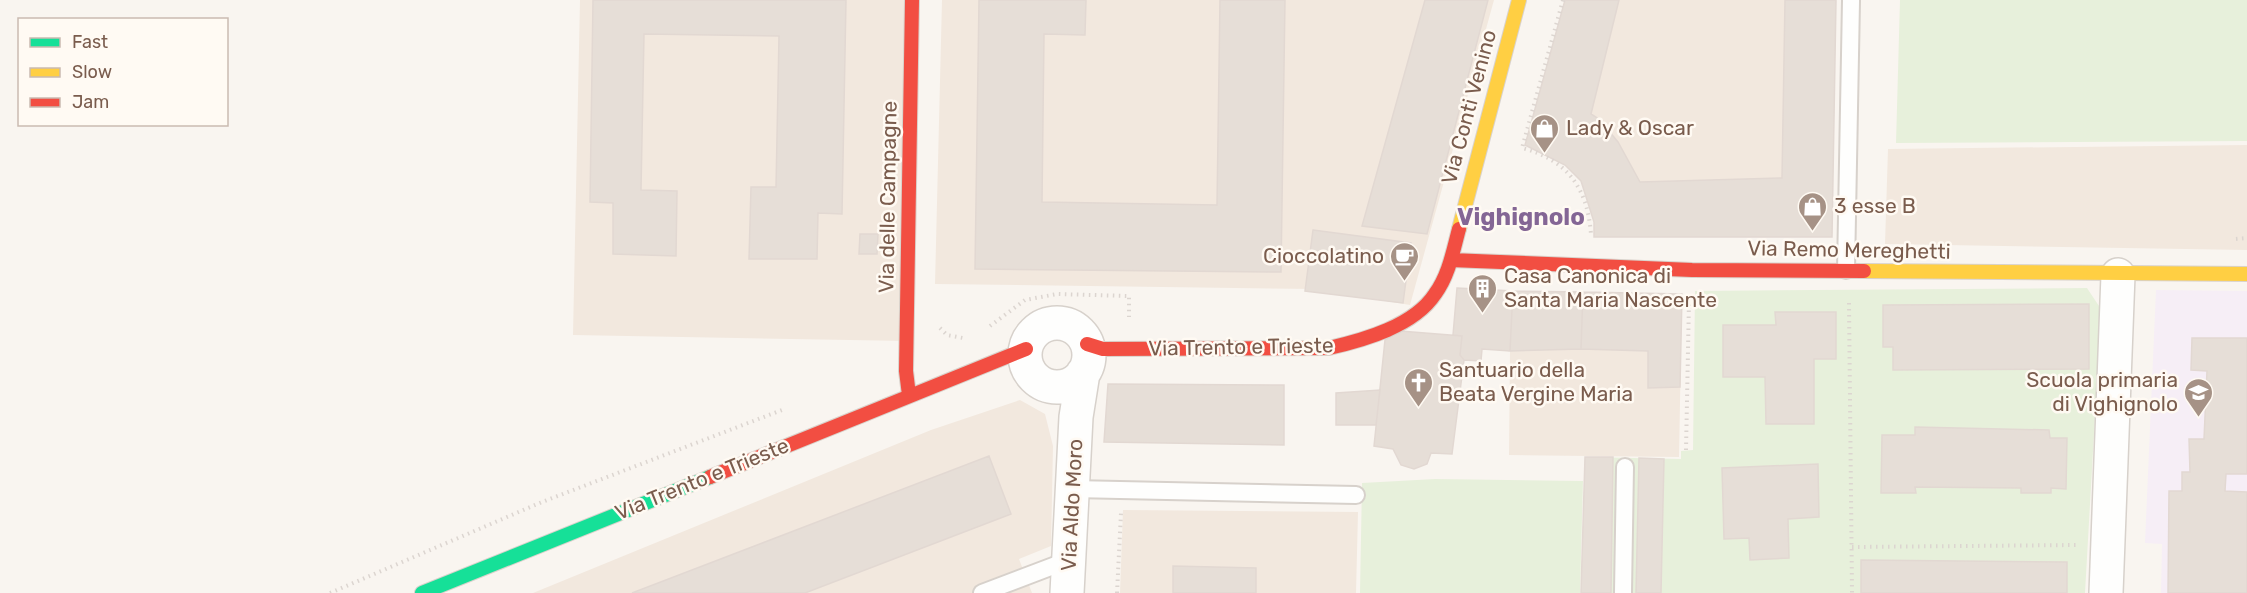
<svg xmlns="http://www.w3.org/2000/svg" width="2247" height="593" viewBox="0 0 2247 593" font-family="Rubik,sans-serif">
	<rect width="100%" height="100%" fill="#f9f5f0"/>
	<!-- residential -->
	<path fill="#f2e8de" d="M580,0h335l-7,341 -335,-6z
		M942,0h552l-84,305 -95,-16 -380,-5z
		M1565,0h271l-4,237h-238v-15l-13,-41 -16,-16z
		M2247,145v105l-362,-6 3,-95z
		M1682,294l-3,163 -170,-2 1,-104z
		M1020,400l25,14 8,32 -2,100 -32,13 13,34h-499l398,-163z
		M1123,510l235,2 -2,81h-236z"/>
	<!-- education -->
	<path fill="#f6eef6" d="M2156,290l91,1v302h-86l1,-49 -17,-1z"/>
	<!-- green -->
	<path fill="#e7f0db" d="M1900,0h347v141l-351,2z
		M2087,288l14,21 -16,284h-504l4,-136 96,2v-8l12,-1 2,-159z
		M1435,479l148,2 -3,112h-220l2,-110z"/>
	<!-- building -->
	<path fill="#e6ded7" stroke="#e2d8d2" stroke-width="1.5" d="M593,0h253l-4,214 -24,-1 -1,46h-68l2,-72h25l3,-151 -135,-2 -3,156 36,1 -1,65 -63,-2v-51l-23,-1z
		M979,0h107l-1,35 -41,-1 -2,168 175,3 3,-205h65l-4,272 -306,-3z
		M1425,0h63l-61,234 -65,-8z
		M1565,0h54l-28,114 8,5 19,23 22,40 142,-4 3,-178h51l-4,237h-238v-15l-13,-41 -16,-16 -40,-20z
		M1313,230l98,13 -8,60 -98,-12z
		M860,234h18l-1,20h-18z
		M1457,288l56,3 -3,60 -28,-2 -1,12 -17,-1 -4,-5 2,-19 -9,-1z
		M1513,291l70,1 -2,57 -71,2z
		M1583,292l99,2 -2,93 -32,1v-37l-67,-2z
		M2089,304v65l-196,1v-23h-10v-42z
		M1775,312h61v47h-22v65h-48l-1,-47h-42v-52h53z
		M1400,331l62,5 -2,19 4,5 -12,94 -21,-1 -4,11 -13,5 -13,-4 -8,-16 -19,-3 11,-106z
		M2192,338h55v136h-21l-1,17 22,1v101h-79l1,-102h13v-19h8l-1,-33h15l3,-68 -16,-1z
		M1108,384l176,1v60l-180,-3z
		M1380,390l-4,35h-40v-32z
		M1915,427l134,3 1,8h17l-1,51 -15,-1v5h-30v-5l-106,-1 1,6h-35l1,-58h33z
		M989,456l22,58 -206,79h-173z
		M1585,457h28l-2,136h-30z
		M1639,458l25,1 -3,134h-25z
		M1818,464l1,53 -31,2 1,39 -39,2 -1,-22 -25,1 -2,-71z
		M1861,560l206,2v31h-206z
		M1173,566l83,2v25h-83z"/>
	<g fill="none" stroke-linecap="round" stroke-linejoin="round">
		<defs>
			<path id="lane" d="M1846,270l5,-269
				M1073,489l283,6
				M982,593l87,-33
				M1623,593l2,-126"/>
			<path id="street" d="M1025 355a32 32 0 1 1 64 0a32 32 0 1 1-64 0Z
				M1067,593l9,-176 7,-44
				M2106,593l12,-318"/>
			<path id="fast" d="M422,593l288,-116"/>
			<path id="slow" d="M1459,229l60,-229
				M1864,271l383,3"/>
			<path id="jam" d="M1451,260l241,10 172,1
				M1087,344l16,5 226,-1c35,-8 85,-22 106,-54 14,-19 18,-43 24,-65
				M909,395l-3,-24 6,-371
				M710,477l316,-128"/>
		</defs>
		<!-- lane casing -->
		<use href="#lane" stroke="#d7d1cb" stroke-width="20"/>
		<!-- street casing -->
		<use href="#street" stroke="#d7d1cb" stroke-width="36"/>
		<!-- fast casing -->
		<use href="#fast" stroke="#d9d2cb" stroke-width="16"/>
		<!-- slow casing -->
		<use href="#slow" stroke="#d9d2cb" stroke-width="16"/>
		<!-- jam casing -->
		<use href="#jam" stroke="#d9d2cb" stroke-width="16"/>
		<!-- path -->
		<path stroke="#dcd5d0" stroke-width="4" stroke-dasharray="1.5 4.5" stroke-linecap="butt" d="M1563,0l-41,148c46,12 66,41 69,87
			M2236,239l11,-1
			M1849,303l3,290
			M990,326l35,-26 32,-6 72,2v21
			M940,328l7,7 16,3
			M1686,450l3,-149
			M1852,547l224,-2
			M330,593l212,-91 240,-92
			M1117,593l4,-80"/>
		<!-- lane -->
		<use href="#lane" stroke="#fefefd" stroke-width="16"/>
		<!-- street -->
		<use href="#street" stroke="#fefefd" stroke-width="33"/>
		<!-- fast -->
		<use href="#fast" stroke="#16e098" stroke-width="14"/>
		<!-- slow -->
		<use href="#slow" stroke="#ffcf43" stroke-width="14"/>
		<!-- jam -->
		<use href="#jam" stroke="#f24e42" stroke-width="14"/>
	</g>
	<!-- icons -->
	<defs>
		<symbol id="shop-pin" viewBox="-11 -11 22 30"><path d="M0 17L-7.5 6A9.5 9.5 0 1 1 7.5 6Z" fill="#a69286" stroke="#fffaf3"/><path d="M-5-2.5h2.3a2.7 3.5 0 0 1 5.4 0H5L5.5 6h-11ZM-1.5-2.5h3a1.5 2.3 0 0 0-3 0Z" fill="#fff"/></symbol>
		<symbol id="cafe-pin" viewBox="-11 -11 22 30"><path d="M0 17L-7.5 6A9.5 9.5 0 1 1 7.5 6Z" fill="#a69286" stroke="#fffaf3"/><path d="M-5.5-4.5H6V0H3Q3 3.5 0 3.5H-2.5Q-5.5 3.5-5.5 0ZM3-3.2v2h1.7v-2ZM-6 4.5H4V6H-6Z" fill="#fff"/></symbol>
		<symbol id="building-pin" viewBox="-11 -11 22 30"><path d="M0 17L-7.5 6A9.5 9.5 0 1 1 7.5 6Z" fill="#a69286" stroke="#fffaf3"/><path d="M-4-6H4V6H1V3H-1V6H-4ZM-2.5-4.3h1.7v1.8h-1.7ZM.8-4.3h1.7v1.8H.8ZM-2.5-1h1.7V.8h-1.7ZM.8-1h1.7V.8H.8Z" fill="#fff"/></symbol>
		<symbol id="church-pin" viewBox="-11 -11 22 30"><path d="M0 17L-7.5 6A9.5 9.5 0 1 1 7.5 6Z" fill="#a69286" stroke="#fffaf3"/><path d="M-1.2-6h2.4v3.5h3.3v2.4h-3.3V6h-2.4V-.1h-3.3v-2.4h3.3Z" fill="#fff"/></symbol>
		<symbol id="school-pin" viewBox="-11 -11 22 30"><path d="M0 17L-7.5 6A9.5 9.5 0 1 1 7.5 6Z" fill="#a69286" stroke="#fffaf3"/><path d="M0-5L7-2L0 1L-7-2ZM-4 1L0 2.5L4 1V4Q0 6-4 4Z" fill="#fff"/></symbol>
	</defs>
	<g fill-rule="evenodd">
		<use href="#shop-pin" x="1528" y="112" width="33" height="45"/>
		<use href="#shop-pin" x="1796" y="190" width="33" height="45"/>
		<use href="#cafe-pin" x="1388" y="240" width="33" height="45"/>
		<use href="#building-pin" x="1466" y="272" width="33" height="45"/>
		<use href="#church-pin" x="1402" y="366" width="33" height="45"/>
		<use href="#school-pin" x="2182" y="376" width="33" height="45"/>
	</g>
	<g text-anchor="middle" stroke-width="5" stroke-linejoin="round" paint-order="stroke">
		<!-- street labels -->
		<g font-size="21" fill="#7a5c4d" stroke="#fffaf3">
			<text transform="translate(1469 107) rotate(-75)" y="7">Via Conti Venino</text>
			<text transform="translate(888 197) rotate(-89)" y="7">Via delle Campagne</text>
			<text transform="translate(1849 250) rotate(1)" y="7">Via Remo Mereghetti</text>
			<text transform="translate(1241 347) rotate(-1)" y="7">Via Trento e Trieste</text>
			<text transform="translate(702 479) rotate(-22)" y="7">Via Trento e Trieste</text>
			<text transform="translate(1072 505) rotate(-87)" y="7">Via Aldo Moro</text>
		</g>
		<!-- poi labels -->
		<g font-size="21" fill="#7a5c4d" stroke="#fffaf3" text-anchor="start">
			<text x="1566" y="135">Lady &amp; Oscar</text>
			<text x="1834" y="213">3 esse B</text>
			<text x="1384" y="263" text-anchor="end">Cioccolatino</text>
			<text x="1504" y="283">Casa Canonica di<tspan x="1504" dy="24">Santa Maria Nascente</tspan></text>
			<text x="1439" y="377">Santuario della<tspan x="1439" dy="24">Beata Vergine Maria</tspan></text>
			<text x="2178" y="387" text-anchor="end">Scuola primaria<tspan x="2178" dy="24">di Vighignolo</tspan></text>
		</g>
		<!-- quarter labels -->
		<g font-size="24" font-weight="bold" fill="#846695" stroke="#fffaf3">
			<text x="1521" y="225">Vighignolo</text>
		</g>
	</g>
	<!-- legend -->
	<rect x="18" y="18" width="210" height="108" fill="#fffaf3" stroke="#cabbb1" stroke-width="1.5"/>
	<rect x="30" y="38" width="30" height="9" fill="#16e098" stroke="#cabbb1" stroke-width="1.5"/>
	<text x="72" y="48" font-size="18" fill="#7a5c4d">Fast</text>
	<rect x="30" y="68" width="30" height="9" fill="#ffcf43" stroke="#cabbb1" stroke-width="1.5"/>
	<text x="72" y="78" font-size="18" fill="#7a5c4d">Slow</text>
	<rect x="30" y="98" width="30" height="9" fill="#f24e42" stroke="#cabbb1" stroke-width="1.5"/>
	<text x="72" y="108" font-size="18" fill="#7a5c4d">Jam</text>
</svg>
